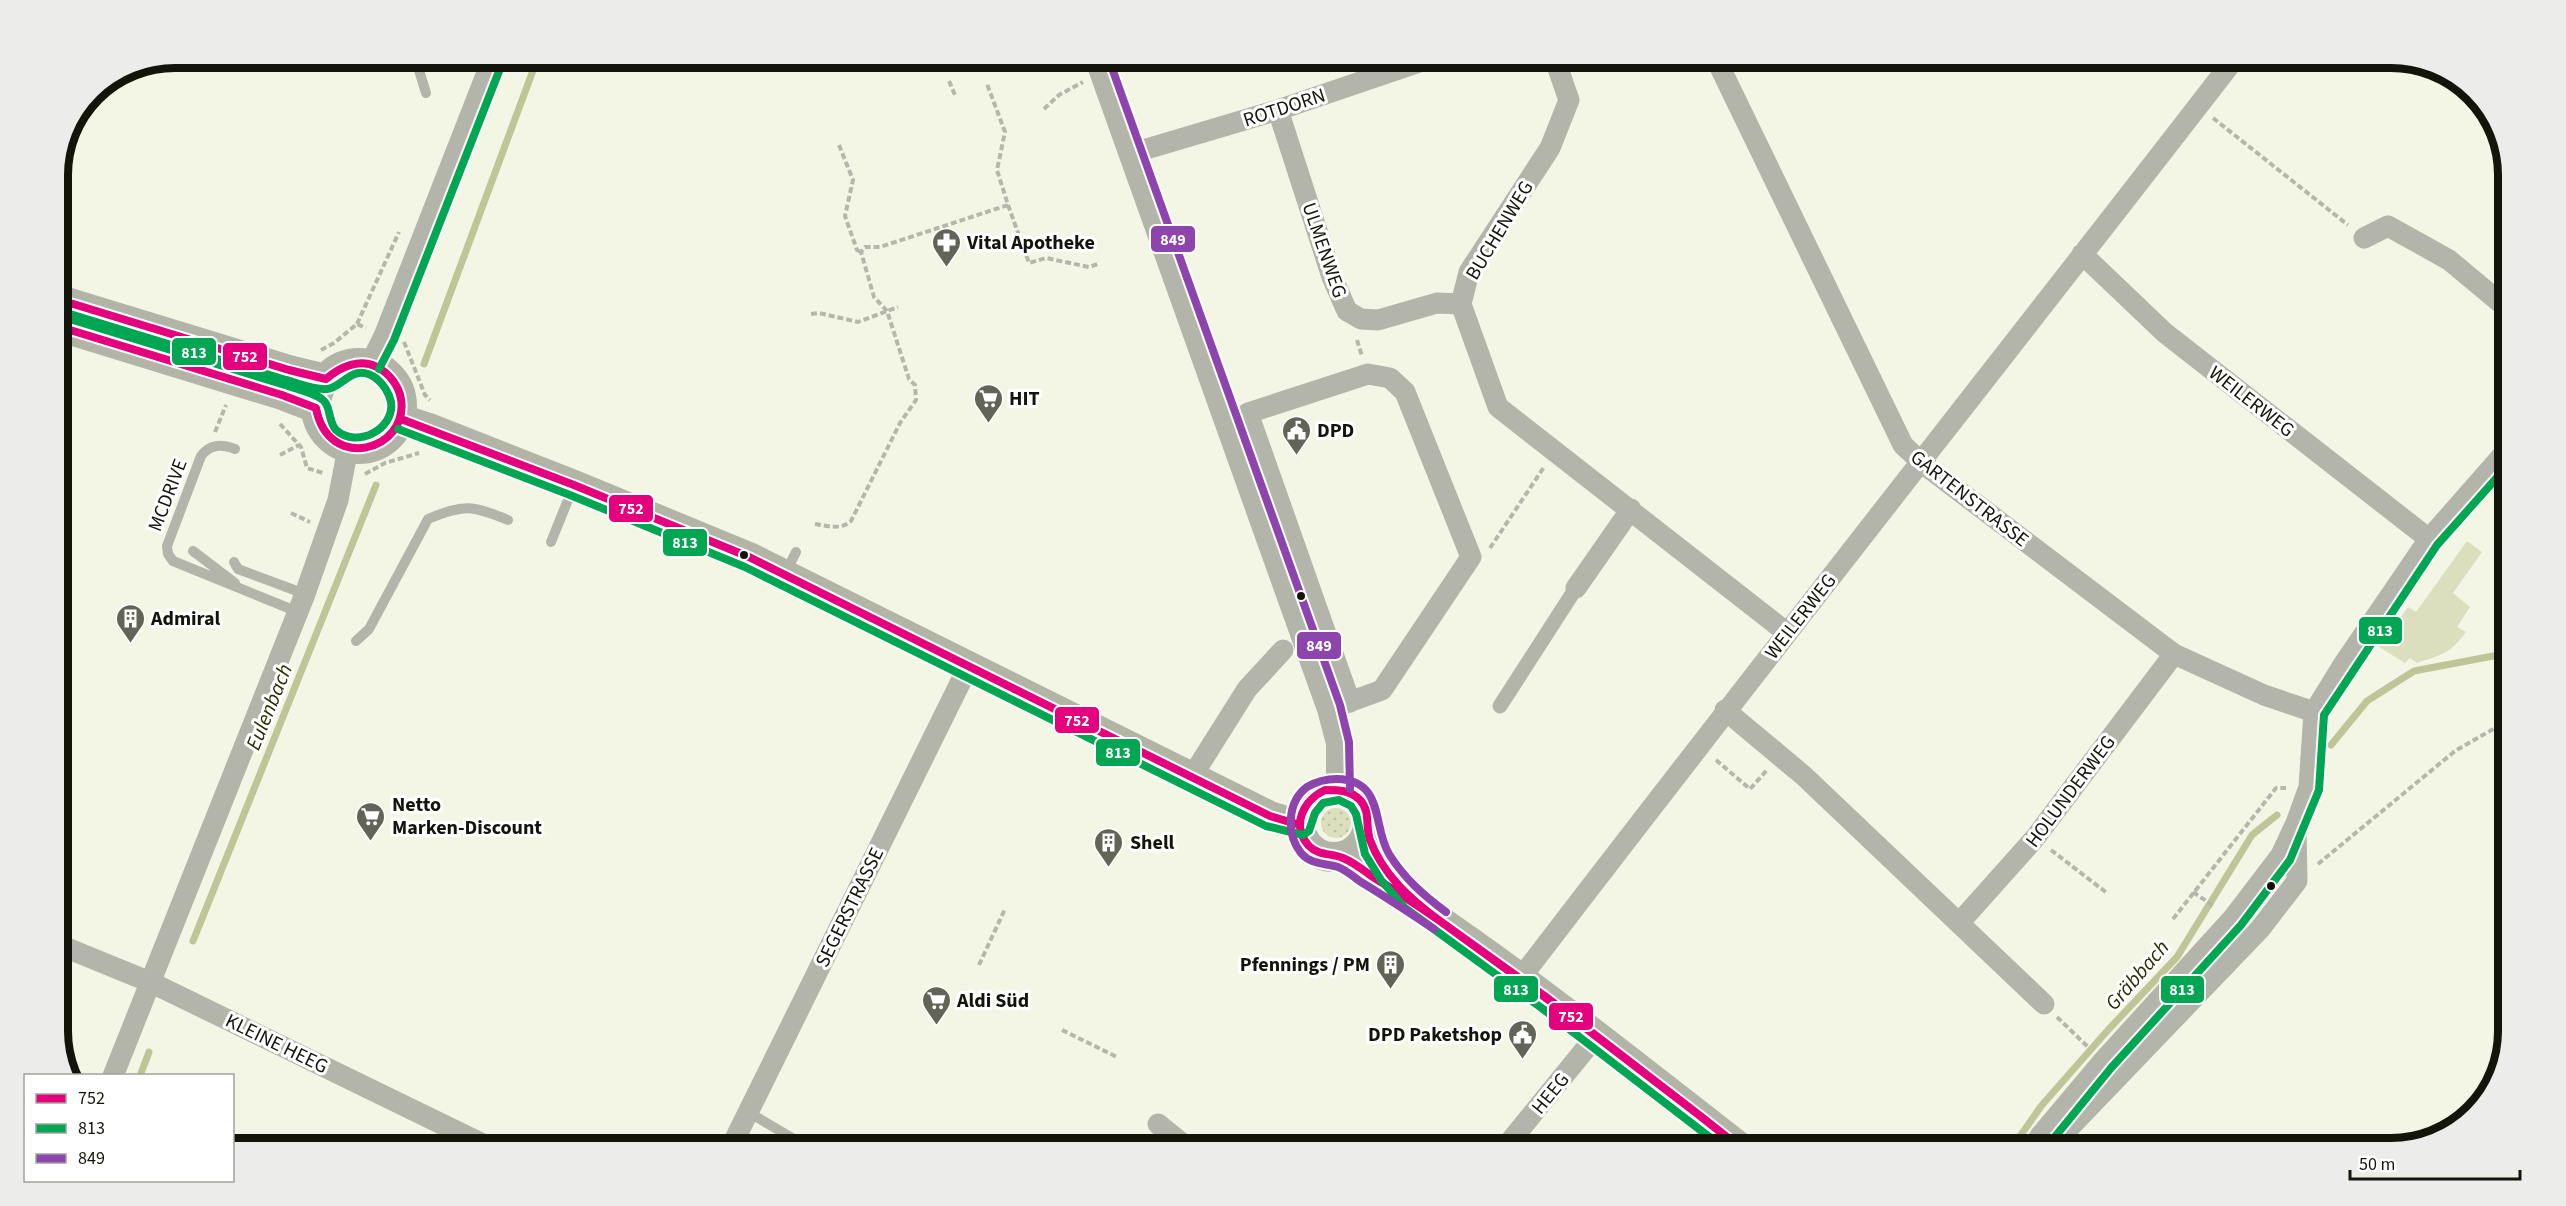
<svg xmlns="http://www.w3.org/2000/svg" width="2566" height="1206" viewBox="0 0 2566 1206" font-family="'Source Sans 3',sans-serif">
	<defs>
		<pattern id="grass-dots" width="8" height="8" patternUnits="userSpaceOnUse" patternTransform="scale(1.5)"><rect width="8" height="8" fill="#dcdfbe"/><path d="M2 2h.1M6 6h.1" fill="none" stroke="#bcbea2" stroke-width="1.8" stroke-linecap="round"/></pattern>
	</defs>
	<rect width="100%" height="100%" fill="#f4f6e5"/>
	<!-- grass -->
	<path fill="url(#grass-dots)" d="M1321 823a15 15 0 1 1 30 0a15 15 0 1 1-30 0Z"/>
	<!-- pitch -->
	<path fill="#dcdfbe" d="M2467,541l15,11 -29,41 17,14 -13,20 9,5c-15,21 -25,23 -49,31l-7,-5 -5,5 -26,-16 29,-40 8,5z"/>
	<g fill="none" stroke-linecap="round" stroke-linejoin="round">
		<!-- stream -->
		<path stroke="#c0c598" stroke-width="7" d="M424,364l114,-307
			M2331,745l36,-44 47,-30 95,-18
			M193,941l183,-456
			M140,1076l9,-24
			M2011,1149l31,-44 66,-75 69,-73 75,-122 25,-20"/>
		<!-- path -->
		<path stroke="#b5b7ac" stroke-width="4" stroke-dasharray="6 3" stroke-linecap="butt" d="M949,81l6,14
			M1044,109l15,-14 24,-13
			M2213,118l135,107
			M839,145l14,35 -8,36 12,34 4,2
			M1008,205l21,58 17,-5 43,9 9,-3
			M811,314l8,-1 39,9 40,-15
			M357,324l42,-92
			M1357,340l5,16
			M404,342l21,53 5,5
			M321,350l13,-7 23,-19 9,4
			M280,424l21,23 6,21 16,5
			M215,432l11,-27
			M280,455l19,-10
			M365,474l20,-11 34,-10
			M291,513l19,9
			M815,524c12,2 26,6 36,-3l49,-98 16,-23 -1,-15 -6,-6 -22,-68 -13,-14 -13,-45 4,-5h15l128,-42 -11,-35 8,-38 -18,-48
			M1490,548l54,-81
			M1716,760l34,29 17,-19
			M2051,850l56,43
			M2318,864l137,-113 54,-31
			M2193,892l22,15
			M2173,919l103,-131h10
			M979,965l26,-56
			M2057,1017l31,30
			M1062,1030l55,27"/>
		<!-- service -->
		<path stroke="#b3b5ab" stroke-width="10" d="M415,57l11,36
			M235,449c-14,-5 -25,-5 -34,7l-34,90 1,8 5,7 125,51
			M551,542l23,-57
			M193,551l42,32
			M234,562l4,7 67,25
			M785,574l11,-22
			M356,641l13,-12 59,-110c36,-15 44,-14 80,1
			M748,1112l63,37"/>
		<!-- pedestrian -->
		<path stroke="#b3b5ab" stroke-width="15" d="M1500,706l76,-118"/>
		<!-- minor -->
		<path stroke="#b3b5ab" stroke-width="21" d="M1554,57l15,43 -19,48 -81,124 -8,32 37,103 288,225
			M1715,57l188,388 19,18 252,191 90,41 50,17
			M1278,110l54,167 15,34 14,8 17,1 59,-17 24,1
			M1133,153l145,-43 156,-53
			M2364,238l24,-12 61,34 60,50
			M2082,254l83,79 264,206
			M370,364l14,-28 109,-279
			M1576,588l55,-79
			M1330,709l52,-19 89,-133 -66,-165 -15,-14 -22,-4 -120,39 102,289
			M1725,710l79,66 240,228
			M1191,778l56,-89 36,-39
			M1960,922l75,-84 139,-184
			M57,944l93,38 343,167
			M1520,979c236,-309 478,-614 716,-922
			M113,1076l192,-482 33,-94 10,-52
			M1158,1124l31,25
			M2040,1136l30,-9 190,-198 37,-48 -1,-53
			M730,1149l239,-484
			M1504,1149l92,-113
			M2033,1149l7,-13 63,-75 130,-143 48,-63 15,-32 13,-36 5,-75 29,-47 86,-126 80,-91"/>
		<!-- tertiary -->
		<path stroke="#b3b5ab" stroke-width="26" d="M1097,57l233,652 9,34v46"/>
		<!-- secondary -->
		<path stroke="#b3b4a8" stroke-width="30" d="M57,299l232,71 37,9
			M57,326l225,69 34,13
			M316 406a43 43 0 1 1 86 0a43 43 0 1 1-86 0Z
			M401,419l28,9 145,57 175,72 521,259 30,9
			M1300 823a34 34 0 1 1 68 0a34 34 0 1 1-68 0Z
			M1342,857c141,86 270,191 400,292"/>
		<defs>
			<path id="bus-1" d="M57,299l232,71 37,9c14,-12 33,-21 51,-12 12,6 22,19 24,32 8,52 -73,74 -85,9l-34,-13 -225,-69
				M401,419l173,66 175,72 521,259 30,9
				M1325,790c14,0 25,0 35,10 11,12 5,26 10,40 13,35 41,60 70,81 -23,-16 -46,-31 -70,-46 -8,-6 -17,-13 -27,-17 -11,-5 -24,-2 -34,-12 -19,-21 -5,-46 16,-56z
				M1440,921l106,76 153,118
				M1440,921l110,80 149,114
				M1699,1115l43,34
				M1699,1115l43,34"/>
			<path id="bus-2" d="M57,310l229,70c12,3 28,10 41,9 16,-1 26,-28 50,-10 7,6 12,14 14,23 4,27 -34,47 -55,28 -8,-9 -5,-22 -12,-29 -8,-8 -28,-12 -39,-16l-225,-69
				M379,369l15,-29 109,-279
				M398,429l172,66 175,72 521,259 37,9 6,-4 6,-18 8,-10 16,-3 12,6 5,8 9,40 16,26 24,28 138,101 182,140
				M2045,1149l66,-81 130,-143 49,-65 29,-70 5,-75 113,-170 72,-81"/>
			<path id="bus-3" d="M1108,57l232,648 9,37 1,47
				M1434,929c-24,-16 -48,-32 -73,-47 -7,-5 -15,-12 -23,-15 -13,-4 -27,-2 -37,-14 -15,-19 -14,-51 6,-66 10,-6 19,-8 30,-8 48,1 35,47 52,75 15,24 34,41 57,58"/>
		</defs>
		<!-- bus-1 casing -->
		<use href="#bus-1" stroke="#fff" stroke-width="12"/>
		<!-- bus-2 casing -->
		<use href="#bus-2" stroke="#fff" stroke-width="12"/>
		<!-- bus-3 casing -->
		<use href="#bus-3" stroke="#fff" stroke-width="12"/>
		<!-- bus-1 -->
		<use href="#bus-1" stroke="#e5007d" stroke-width="8"/>
		<!-- bus-2 -->
		<use href="#bus-2" stroke="#00a651" stroke-width="8"/>
		<!-- bus-3 -->
		<use href="#bus-3" stroke="#8e44ad" stroke-width="8"/>
	</g>
	<!-- icons -->
	<defs>
		<symbol id="pharmacy-pin" viewBox="-11 -11 22 30"><path d="M0 17L-7.5 6A9.5 9.5 0 1 1 7.5 6Z" fill="#626457" stroke="#fff"/><path d="M-2-6h4v4h4v4h-4v4h-4v-4h-4v-4h4Z" fill="#fff"/></symbol>
		<symbol id="supermarket-pin" viewBox="-11 -11 22 30"><path d="M0 17L-7.5 6A9.5 9.5 0 1 1 7.5 6Z" fill="#626457" stroke="#fff"/><path d="M-6-5.5h2.5l.6 2H6L4.5 2H-2.5L-4.4-4H-6ZM-1.5 3.2a1.3 1.3 0 1 0 .1 0ZM3 3.2a1.3 1.3 0 1 0 .1 0Z" fill="#fff"/></symbol>
		<symbol id="civic-pin" viewBox="-11 -11 22 30"><path d="M0 17L-7.5 6A9.5 9.5 0 1 1 7.5 6Z" fill="#626457" stroke="#fff"/><path d="M-.6-6.5H3V-4.5H.6V-3L4-1V1h2V6H-6V1h2V-1L-.6-3ZM-1.2 2.5V6h2.4V2.5Z" fill="#fff"/></symbol>
		<symbol id="building-pin" viewBox="-11 -11 22 30"><path d="M0 17L-7.5 6A9.5 9.5 0 1 1 7.5 6Z" fill="#626457" stroke="#fff"/><path d="M-4-6H4V6H1V3H-1V6H-4ZM-2.5-4.3h1.7v1.8h-1.7ZM.8-4.3h1.7v1.8H.8ZM-2.5-1h1.7V.8h-1.7ZM.8-1h1.7V.8H.8Z" fill="#fff"/></symbol>
	</defs>
	<g fill-rule="evenodd">
		<use href="#pharmacy-pin" x="930" y="226" width="33" height="45"/>
		<use href="#supermarket-pin" x="972" y="382" width="33" height="45"/>
		<use href="#civic-pin" x="1280" y="414" width="33" height="45"/>
		<use href="#building-pin" x="114" y="602" width="33" height="45"/>
		<use href="#supermarket-pin" x="354" y="800" width="33" height="45"/>
		<use href="#building-pin" x="1092" y="826" width="33" height="45"/>
		<use href="#building-pin" x="1374" y="948" width="33" height="45"/>
		<use href="#supermarket-pin" x="920" y="984" width="33" height="45"/>
		<use href="#civic-pin" x="1506" y="1018" width="33" height="45"/>
	</g>
	<!-- markers -->
	<g fill="#14150a" stroke="#fff" stroke-width="2">
		<circle cx="744" cy="555" r="5"/>
		<circle cx="1301" cy="596" r="5"/>
		<circle cx="2271" cy="886" r="5"/>
	</g>
	<g text-anchor="middle" stroke-width="6" stroke-linejoin="round" paint-order="stroke">
		<!-- street labels -->
		<g font-size="20" fill="#14150a" stroke="#fff">
			<text transform="translate(1284 107) rotate(-18)" y="7">ROTDORN</text>
			<text transform="translate(1499 230) rotate(-59)" y="7">BUCHENWEG</text>
			<text transform="translate(1325 250) rotate(71)" y="7">ULMENWEG</text>
			<text transform="translate(2252 401) rotate(38)" y="7">WEILERWEG</text>
			<text transform="translate(167 495) rotate(-69)" y="7">MCDRIVE</text>
			<text transform="translate(1970 498) rotate(38)" y="7">GARTENSTRASSE</text>
			<text transform="translate(1800 616) rotate(-52)" y="7">WEILERWEG</text>
			<text transform="translate(2070 791) rotate(-53)" y="7">HOLUNDERWEG</text>
			<text transform="translate(849 907) rotate(-64)" y="7">SEGERSTRASSE</text>
			<text transform="translate(277 1043) rotate(26)" y="7">KLEINE HEEG</text>
			<text transform="translate(1550 1093) rotate(-51)" y="7">HEEG</text>
		</g>
		<!-- poi labels -->
		<g font-size="20" font-weight="bold" fill="#14150a" stroke="#fff" text-anchor="start">
			<text x="967" y="249">Vital Apotheke</text>
			<text x="1009" y="405">HIT</text>
			<text x="1317" y="437">DPD</text>
			<text x="151" y="625">Admiral</text>
			<text x="392" y="811">Netto<tspan x="392" dy="23">Marken-Discount</tspan></text>
			<text x="1130" y="849">Shell</text>
			<text x="1370" y="971" text-anchor="end">Pfennings / PM</text>
			<text x="957" y="1007">Aldi Süd</text>
			<text x="1502" y="1041" text-anchor="end">DPD Paketshop</text>
		</g>
		<!-- water labels -->
		<g font-size="21" font-style="italic" fill="#2a2c00" stroke="#fff">
			<text transform="translate(269 707) rotate(-68)" y="7">Eulenbach</text>
			<text transform="translate(2137 975) rotate(-49)" y="7">Gräbbach</text>
		</g>
	</g>
	<!-- crop -->
	<path d="M0 0H2566V1206H0ZM175 68H2391A107 107 0 0 1 2498 175V1031A107 107 0 0 1 2391 1138H175A107 107 0 0 1 68 1031V175A107 107 0 0 1 175 68Z" fill="#ececeb" fill-rule="evenodd"/>
	<path fill="none" stroke="#14150a" stroke-width="8" d="M175 68H2391A107 107 0 0 1 2498 175V1031A107 107 0 0 1 2391 1138H175A107 107 0 0 1 68 1031V175A107 107 0 0 1 175 68Z"/>
	<g stroke="#fff" stroke-width="2">
		<rect x="1150" y="225" width="46" height="28" rx="6" fill="#8e44ad"/>
		<rect x="171" y="337" width="46" height="29" rx="6" fill="#00a651"/>
		<rect x="222" y="342" width="46" height="29" rx="6" fill="#e5007d"/>
		<rect x="608" y="494" width="46" height="29" rx="6" fill="#e5007d"/>
		<rect x="662" y="528" width="46" height="29" rx="6" fill="#00a651"/>
		<rect x="2358" y="616" width="45" height="29" rx="6" fill="#00a651"/>
		<rect x="1296" y="631" width="46" height="29" rx="6" fill="#8e44ad"/>
		<rect x="1054" y="706" width="46" height="28" rx="6" fill="#e5007d"/>
		<rect x="1095" y="738" width="46" height="29" rx="6" fill="#00a651"/>
		<rect x="1493" y="975" width="46" height="28" rx="6" fill="#00a651"/>
		<rect x="2160" y="975" width="45" height="29" rx="6" fill="#00a651"/>
		<rect x="1548" y="1002" width="46" height="29" rx="6" fill="#e5007d"/>
	</g>
	<g font-size="16" text-anchor="middle" font-weight="bold" fill="#fff">
		<text x="1173" y="245">849</text>
		<text x="194" y="358">813</text>
		<text x="245" y="362">752</text>
		<text x="631" y="514">752</text>
		<text x="685" y="548">813</text>
		<text x="2380" y="636">813</text>
		<text x="1319" y="651">849</text>
		<text x="1077" y="726">752</text>
		<text x="1118" y="758">813</text>
		<text x="1516" y="995">813</text>
		<text x="2182" y="995">813</text>
		<text x="1571" y="1022">752</text>
	</g>
	<!-- legend -->
	<rect x="24" y="1074" width="210" height="108" fill="#ffffff" stroke="#a1a19d" stroke-width="1.5"/>
	<rect x="36" y="1094" width="30" height="9" fill="#e5007d" stroke="#a1a19d" stroke-width="1.5"/>
	<text x="78" y="1104" font-size="18" fill="#14150a">752</text>
	<rect x="36" y="1124" width="30" height="9" fill="#00a651" stroke="#a1a19d" stroke-width="1.5"/>
	<text x="78" y="1134" font-size="18" fill="#14150a">813</text>
	<rect x="36" y="1154" width="30" height="9" fill="#8e44ad" stroke="#a1a19d" stroke-width="1.5"/>
	<text x="78" y="1164" font-size="18" fill="#14150a">849</text>
	<!-- scale -->
	<path d="M2350 1170v9h170v-9" fill="none" stroke="#14150a" stroke-width="3"/>
	<text x="2359" y="1170" font-size="18" fill="#14150a" stroke="#ffffff" stroke-width="4.5" paint-order="stroke">50 m</text>
</svg>
